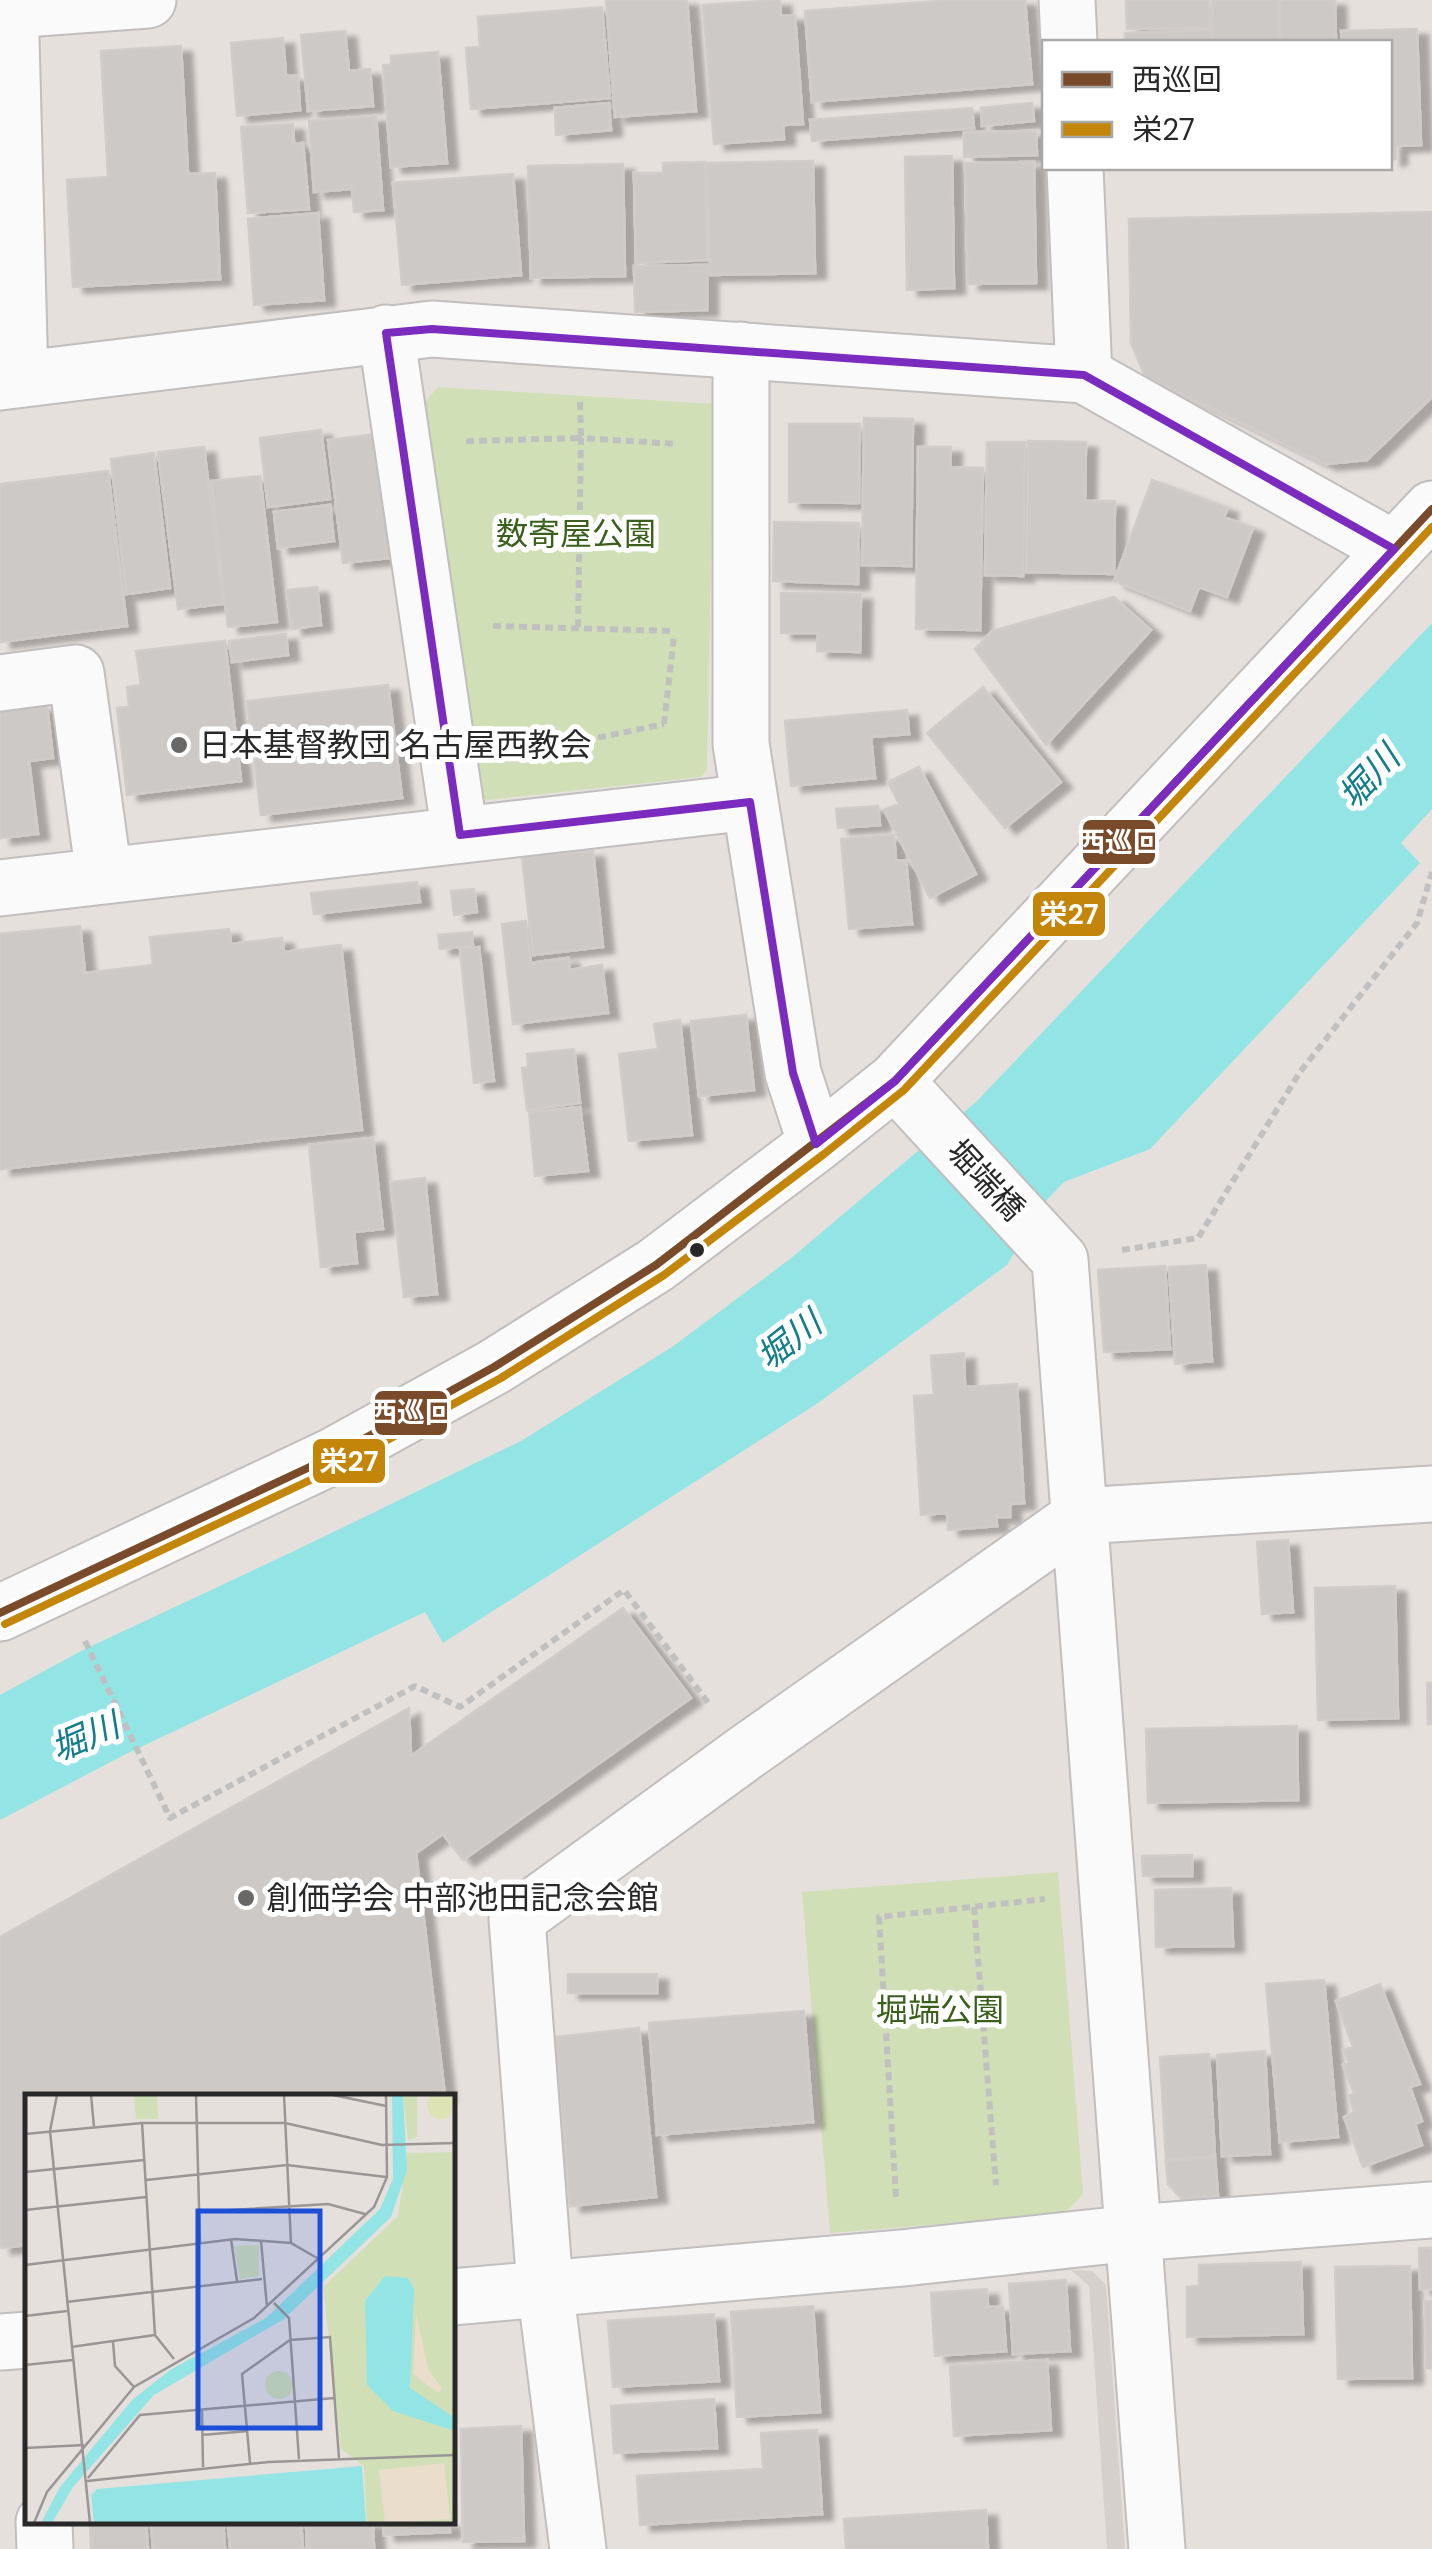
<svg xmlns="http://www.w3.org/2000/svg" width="1432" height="2549" viewBox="0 0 1432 2549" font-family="'DM Sans','Noto Sans JP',sans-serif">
	<defs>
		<filter id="shadow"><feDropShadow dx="11" dy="6" stdDeviation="2.5" flood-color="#0004"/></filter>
	</defs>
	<rect width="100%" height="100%" fill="#e6e0dd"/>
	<!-- green -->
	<path fill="#d1dfb6" d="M438,387l276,17 -7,366 -6,7 -214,23 -15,-12 -51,-382z
		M1058,1872l25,322 -19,20 -234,19 -28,-341z"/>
	<!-- plaza -->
	<path fill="#d6d0cd" d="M1071,2270l21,1 14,14 19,264h-18l-18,-263z"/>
	<!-- water -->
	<path fill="#93e4e5" d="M1432,623v186l-31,34 19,20 -270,286 -86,33 -20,21 -37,62 -189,138 -375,240 -18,-31 -301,143 -124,65v-125l83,-45 207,-97 231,-112 151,-94 118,-88 186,-157z"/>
	<!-- building -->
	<path fill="#cdc9c7" stroke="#d1ccc9" stroke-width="2.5" filter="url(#shadow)" d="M606,0h81l9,111 -81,6z
		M780,0l1,16 14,-1 8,109 -20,1 1,14 -70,5 -11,-139z
		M952,0h73l7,84 -220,18 -7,-91z
		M1126,0h83l1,28 -83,1z
		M1212,0h66l1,42h-66z
		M1280,0h55l1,42h-55z
		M602,7l8,91 -139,11 -5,-61 14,-1 -2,-30z
		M1417,29l4,116 -25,1v13l-6,1v-118h-48l-1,-11z
		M1211,30v12h-86v-9z
		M345,31l4,40 21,-2 3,37 -65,5 -7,-76z
		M283,38l3,38h12l2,34 -63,6 -6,-73z
		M181,46l7,128 27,-1 5,106 -147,8 -6,-107 41,-3 -7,-126z
		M438,52l9,111 -56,4 -8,-102h8v-9z
		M609,103l2,27 -55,5 -1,-27z
		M1032,103l2,18 -52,5 -1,-18z
		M972,108l2,20 -162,13 -2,-21z
		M376,116l7,94 -29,2 -2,-23 -38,3 -5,-71z
		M293,124l1,20 9,-1 6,66 -61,4 -7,-86z
		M1036,131l1,24 -73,2v-25z
		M952,156l2,132 -47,2 -2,-133z
		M813,161l2,112 -105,2 -3,-112z
		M705,162l2,98 -71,3 -2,-90h29v-10z
		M1034,162l2,121 -68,1 -3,-121z
		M623,164l2,112 -94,2 -3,-112z
		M513,174l8,101 -119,10 -9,-102z
		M1432,212v185l-65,63 -41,4 -181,-88 -14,-33 -2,-124z
		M318,213l6,87 -70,5 -6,-86z
		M707,265v45l-72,2 -1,-46z
		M864,418l49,1 -2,147 -49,-1z
		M789,424h71l-1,79 -70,-1z
		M321,430l9,69 -62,8 -8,-69z
		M385,433l15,124 -57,6 -15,-123z
		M1028,441l58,1 -1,59h30l-1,73 -88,-2z
		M987,442h38l-2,134 -38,-1z
		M204,447l19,157 -45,5 -20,-157z
		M918,447h33l-1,20 33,1 -3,162 -64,-1z
		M154,453l16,135 -44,6 -15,-135z
		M108,471l19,155 -127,16v-158z
		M260,476l17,146 -49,5 -17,-146z
		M1152,480l76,28 -4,9 29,11 -26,69 -28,-10 -9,24 -76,-30z
		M330,505l4,36 -56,7 -4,-36z
		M774,522l85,1 -1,61 -85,-3z
		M317,587l4,38 -29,4 -5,-39z
		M781,593l80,1 -1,58 -43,-1 1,-18h-37z
		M1114,597l37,33 -105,115 -71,-96 17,-18z
		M286,634l2,21 -56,7 -3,-21z
		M225,641l16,140 -114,14 -10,-87 12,-1 -2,-20 14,-2 -5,-34z
		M388,685l14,113 -141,17 -14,-114z
		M983,687l78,95 -56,46 -78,-95z
		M47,705l6,53 -24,3 9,73 -38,4v-128z
		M907,710l2,24 -38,3 4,41 -84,8 -6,-65z
		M919,767l57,107 -46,24 -46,-88 15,-6 -11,-22z
		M878,806l2,19 -42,3 -2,-19z
		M894,835l2,26 10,-1 6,64 -63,5 -8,-90z
		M593,851l10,96 -70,8 -11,-98z
		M417,882l3,20 -106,12 -3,-21z
		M474,889l3,23 -23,3 -3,-24z
		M526,921l5,42 37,-5 2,12 32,-5 6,48 -95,11 -11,-100z
		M80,926l5,47 68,-8 -3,-28 79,-8 2,15 51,-6 2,14 57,-7 21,185 -362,39v-235z
		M472,932l1,14 -33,3 -2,-14z
		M479,947l15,134 -20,2 -14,-134z
		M746,1015l8,75 -55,6 -8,-75z
		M680,1020l12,115 -63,6 -10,-87 39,-5 -4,-25z
		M574,1049l6,54 -53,7 -5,-42 6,-1 -1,-13z
		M580,1107l8,64 -53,5 -6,-64z
		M373,1138l10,91 -29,3 3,31 -36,4 -12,-122z
		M425,1178l12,116 -33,3 -13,-115z
		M1206,1265l6,96 -37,3 -6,-97z
		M1165,1266l5,83 -66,3 -6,-82z
		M964,1353l1,34 52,-3 7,119 -14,1v13h-14l1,9 -49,4 -1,-17 -26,2 -7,-119 20,-1 -3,-39z
		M1288,1540l5,72 -31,2 -5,-72z
		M1395,1586l3,132 -80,2 -3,-132z
		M623,1608l68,90 -228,162 -20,-26 -27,19 29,243h-417v149l-28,3v-311l409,-229 2,48z
		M1427,1683h5v41h-4z
		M1297,1726l1,74 -150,3 -2,-74z
		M1192,1855v21h-49l-1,-20z
		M1231,1888l2,58 -77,1 -1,-57z
		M568,1974h89v19h-89z
		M1324,1980l14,157 -58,5 -14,-158z
		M1380,1984l40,100 -10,3 12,34 -7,3 7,21 -59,22 -19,-50 10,-5 -5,-16 5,-3 -11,-28 6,-2 -6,-13 10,-3 -17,-46z
		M804,2011l9,111 -156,13 -8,-112z
		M639,2028l17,169 -86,9 -15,-169z
		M1265,2051l5,103 -48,2 -5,-101z
		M1209,2054l6,102 -49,3 -6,-102z
		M1215,2158l3,38 -36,3 -14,-15 -2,-23z
		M1419,2248h13v41h-12z
		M1301,2262l2,72 -116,3v-50l12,-1v-21z
		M1410,2266l2,112 -74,1 -3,-112z
		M1066,2280l4,71 -57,3 -4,-70z
		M987,2289l1,18h15l3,44 -71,5 -4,-63z
		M1425,2301h7v67h-6z
		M813,2306l7,106 -83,5 -6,-105z
		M714,2314l5,67 -106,6 -5,-66z
		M1047,2360l4,70 -97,6 -4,-70z
		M714,2399l3,49 -103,5 -3,-47z
		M521,2426l3,115 -61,1 -2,-113z
		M817,2430l5,84 -182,11 -3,-49 126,-7 -2,-36z
		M986,2510l2,39h-142l-2,-30z
		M90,2522h56l2,27h-57z
		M151,2522h72l2,27h-72z
		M228,2522h73l2,27h-73z
		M306,2522h67l1,27h-67z
		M383,2522h66l1,10 -66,3z"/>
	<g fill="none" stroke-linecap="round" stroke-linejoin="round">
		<defs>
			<path id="minor" d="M10,0l10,379
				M1067,0l2,42
				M10,10l138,-10
				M1075,168l9,207
				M386,333l74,502
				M741,350v394l52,329 23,71
				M0,382l432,-53 652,46 310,174
				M0,683l76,-10 28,202
				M0,888l750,-86
				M895,1081l165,179 97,1289
				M0,1613l331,-156 163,-90 162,-102 160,-121 79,-63 537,-572
				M452,2297l450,-39 232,-25 298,-23
				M0,2342l28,-2
				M44,2522l1,27
				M578,2549l-33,-262 -28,-368 228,-166 336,-237 351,-22"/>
		</defs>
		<!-- minor casing -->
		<use href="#minor" stroke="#c0bebe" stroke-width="59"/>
		<!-- path -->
		<path stroke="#c1c0c0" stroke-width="6" stroke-dasharray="8 5" stroke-linecap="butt" d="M469,444v-3l112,-3 -1,-37
			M493,626l181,5
			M578,627l3,-189 96,6
			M664,724l10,-88
			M509,756l155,-32
			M1122,1250l76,-12 102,-166 117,-149 15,-51
			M85,1641l85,177 245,-132 45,21 164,-117 85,114
			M974,1907l22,278
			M896,2197l-17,-280 166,-18"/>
		<!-- minor -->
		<use href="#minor" stroke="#fbfafa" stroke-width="55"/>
		<defs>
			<path id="bus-1" d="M0,1613l331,-156 163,-90 162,-102 239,-184 537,-572"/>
			<path id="bus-2" d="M5,1624l331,-156 165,-90 163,-103 160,-121 80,-64 528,-563"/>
		</defs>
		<!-- bus-1 casing -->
		<use href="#bus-1" stroke="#fff" stroke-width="15"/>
		<!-- bus-2 casing -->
		<use href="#bus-2" stroke="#fff" stroke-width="15"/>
		<!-- bus-1 -->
		<use href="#bus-1" stroke="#7a4b2a" stroke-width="8"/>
		<!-- bus-2 -->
		<use href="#bus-2" stroke="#c3860a" stroke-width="8"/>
	</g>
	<!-- marked area -->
	<path fill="none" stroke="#7b2cbf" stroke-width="8" stroke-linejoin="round" d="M432,329l652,46 310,174 -499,532 -79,63 -23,-71 -43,-271 -290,33 -74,-502z"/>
	<!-- markers -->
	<g fill="#6a6867" stroke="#fff" stroke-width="4">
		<circle cx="179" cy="745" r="10"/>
		<circle cx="246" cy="1898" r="10"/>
	</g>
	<circle fill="#282828" stroke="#fff" stroke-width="4" cx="697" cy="1250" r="9"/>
	<g text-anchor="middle" stroke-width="10" stroke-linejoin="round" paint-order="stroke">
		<!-- park labels -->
		<g font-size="32" fill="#3a601c" stroke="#fff">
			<text x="576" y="545">数寄屋公園</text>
			<text x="940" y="2021">堀端公園</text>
		</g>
		<!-- poi labels -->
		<g font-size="32" fill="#282828" stroke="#fff" text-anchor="start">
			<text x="199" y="756">日本基督教団 名古屋西教会</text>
			<text x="266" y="1909">創価学会 中部池田記念会館</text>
		</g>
		<!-- street labels -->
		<g font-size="32" fill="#282828" stroke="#fff">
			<text transform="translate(986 1180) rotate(47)" y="11">堀端橋</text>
		</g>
		<!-- water labels -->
		<g font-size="35" font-style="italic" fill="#127d8b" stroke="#fff">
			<text transform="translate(1369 777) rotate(-47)" y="12">堀川</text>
			<text transform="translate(789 1340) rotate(-38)" y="12">堀川</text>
			<text transform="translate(85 1737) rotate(-23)" y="12">堀川</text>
		</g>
	</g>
	<!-- overview -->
	<g transform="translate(25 2094)">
		<rect width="430" height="430" fill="#e6e0dd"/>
		<path d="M109,1h23l1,24h-22zM378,1h14v42l-9,3zM430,58v371h-88l-3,-57 -23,-17 -18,-162 75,-71 9,-63zM234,151v31l-19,3 -6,-33zM240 291a14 14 0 1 1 28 0a14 14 0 1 1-28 0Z" fill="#d1dfb6"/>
		<path d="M391,219l12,56 14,20 -4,4 -25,-19zM419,369l6,56 -65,4 -6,-53z" fill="#eaddcb"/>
		<path d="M402 11a14 14 0 1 1 28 0a14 14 0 1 1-28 0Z" fill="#dde3b4"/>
		<path d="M367,1h11l4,75 -16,47 -107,102 -130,76 -81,92 -21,36h-11l19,-36 72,-87 38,-30 96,-52 114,-109 13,-30zM360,182l23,2 6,11 -4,99 45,30v13l-62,-20 -26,-26 -2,-84zM337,372l4,57h-272l-3,-28 6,-6z" fill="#93e4e5"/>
		<path fill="none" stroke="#9a9695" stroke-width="2.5" d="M32,1l-7,36 40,392M66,1l3,32M171,1l4,148M259,1l7,148M308,1l53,11M117,29l13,212 19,24M0,40l117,-11h143l97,22 73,-2M0,78l119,-12M121,86l141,-15 99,12M0,116l121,-13M174,118l129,-8 37,10M206,145l6,42M236,147l6,66M0,171l210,-26 56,4 26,15M41,208l196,-23M249,209l15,15 10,141M0,222l42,-5M88,248l2,24 19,21M46,253l84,-12M0,271l48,-5M177,316l1,57M177,341l46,-4M0,354l59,-3M225,369l-8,-89 48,-34 40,-3 9,121M63,384l52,-63 194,-17M62,387l182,-19 186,-7M9,429l13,-31 87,-105 120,-69 120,-111 13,-30 -1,-82"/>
		<path fill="#1d4ed8" fill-opacity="0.15" stroke="#1d4ed8" stroke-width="5" d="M173,117h122v217h-122z"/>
		<rect width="430" height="430" fill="none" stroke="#282828" stroke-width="5"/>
	</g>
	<g stroke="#fff" stroke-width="4">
		<rect x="1081" y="818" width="76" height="48" rx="10" fill="#7a4b2a"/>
		<rect x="1031" y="890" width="76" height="48" rx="10" fill="#c3860a"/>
		<rect x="373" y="1389" width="76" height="48" rx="10" fill="#7a4b2a"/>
		<rect x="311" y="1437" width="76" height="48" rx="10" fill="#c3860a"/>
	</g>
	<g font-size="28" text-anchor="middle" font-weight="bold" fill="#fff">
		<text x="1119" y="852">西巡回</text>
		<text x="1069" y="924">栄27</text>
		<text x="411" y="1422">西巡回</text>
		<text x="349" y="1471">栄27</text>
	</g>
	<!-- legend -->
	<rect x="1042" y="40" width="350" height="130" fill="#ffffff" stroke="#a9a9a9" stroke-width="2.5"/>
	<rect x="1062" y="72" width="50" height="15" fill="#7a4b2a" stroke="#a9a9a9" stroke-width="2.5"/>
	<text x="1132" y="90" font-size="30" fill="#282828">西巡回</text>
	<rect x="1062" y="122" width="50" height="15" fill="#c3860a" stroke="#a9a9a9" stroke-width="2.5"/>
	<text x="1132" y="140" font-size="30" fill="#282828">栄27</text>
</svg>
